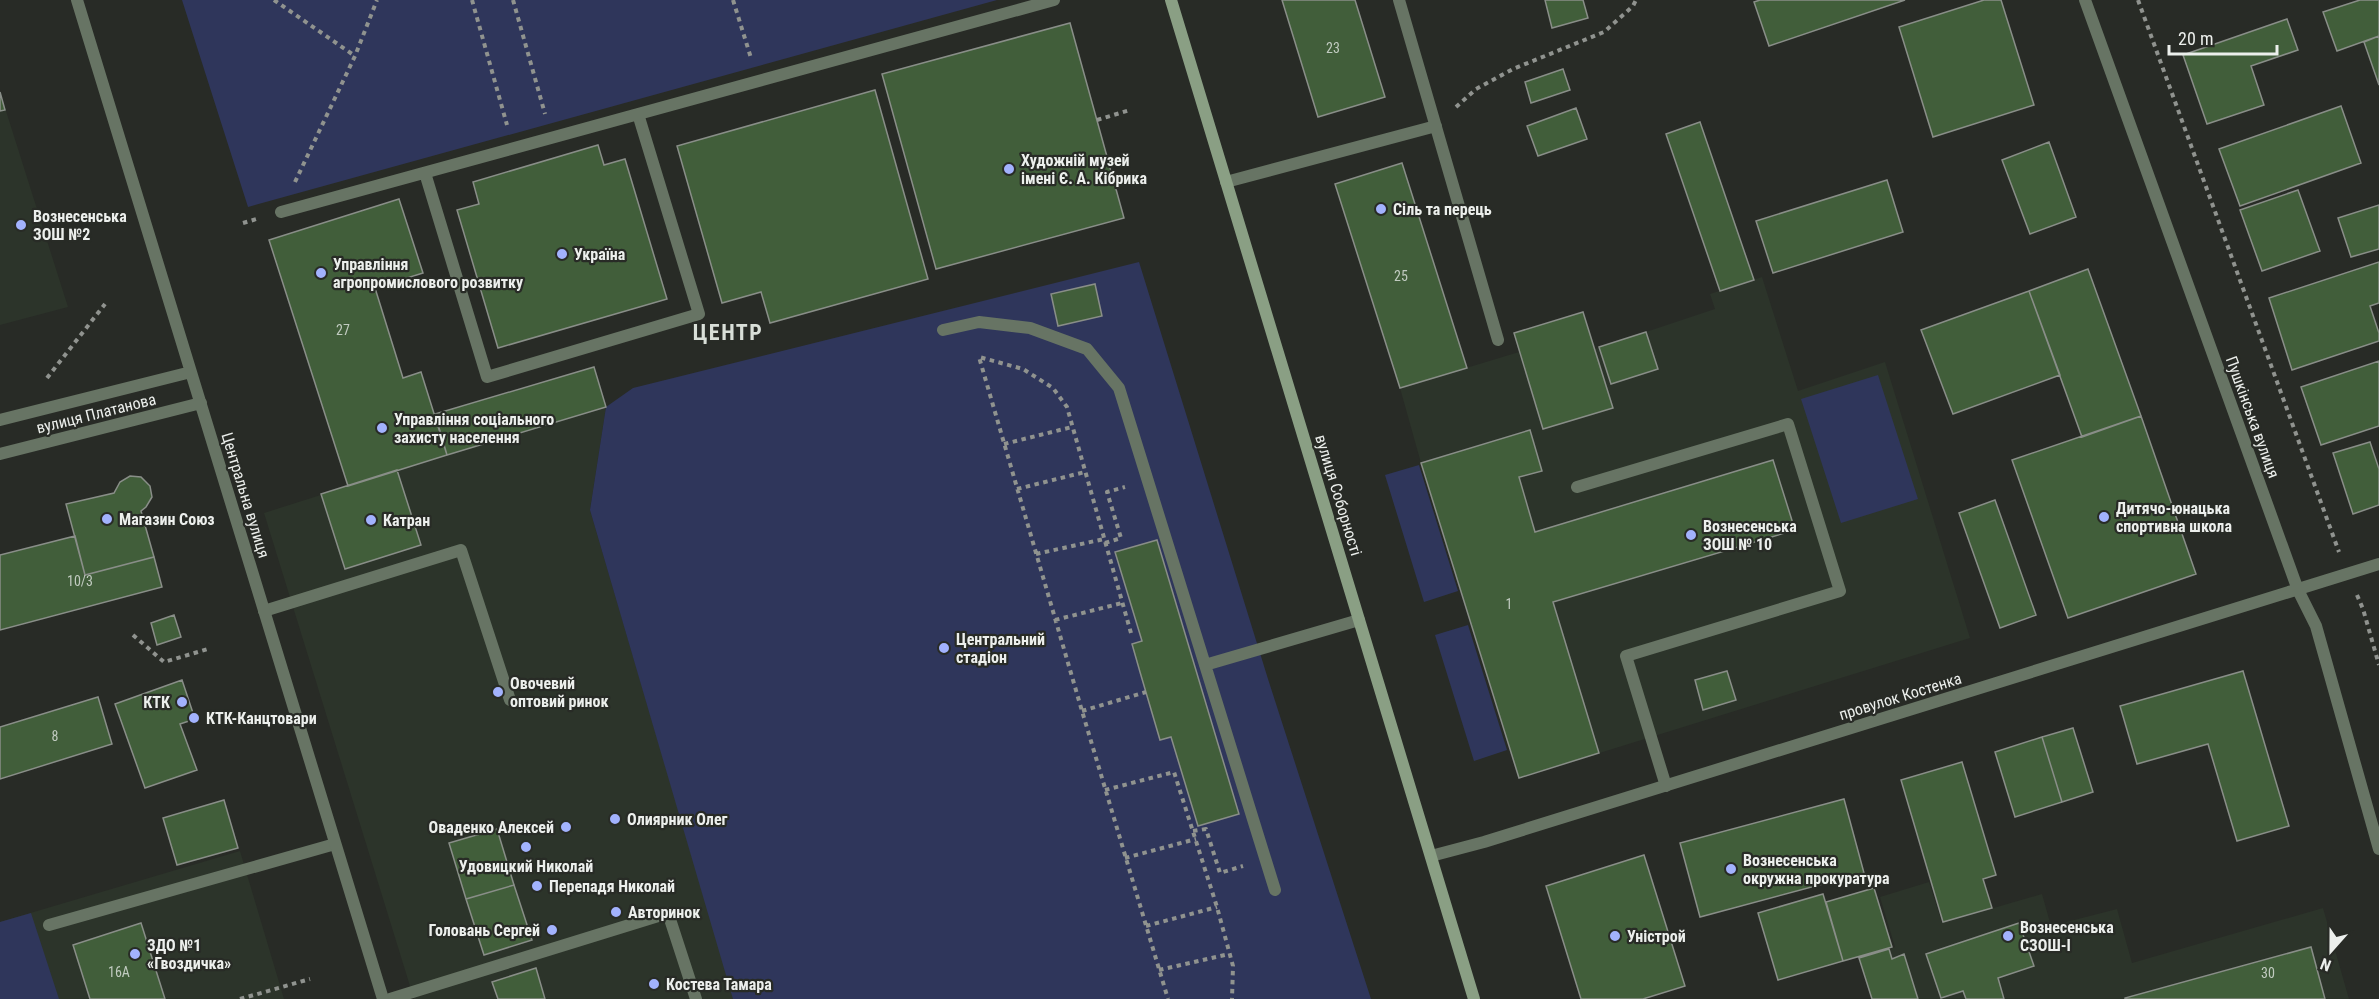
<svg xmlns="http://www.w3.org/2000/svg" width="2379" height="999" viewBox="0 0 2379 999" font-family="'Roboto Condensed',sans-serif">
	<rect width="100%" height="100%" fill="#282b26"/>
	<!-- built -->
	<path fill="#2c342a" d="M0,92l68,215 -68,18z
		M1762,277l36,114 87,-29 85,276 -451,140 -98,-315 -21,-75 119,-36 -5,-19 69,-21 12,37 120,-40 -5,-15z
		M606,407l-16,103 144,489h-320l-150,-486 183,-58z
		M240,851l44,148h-284v-77z
		M1929,882l13,41 100,-29 9,32 66,-17 15,54 191,-55 26,91h-477l-13,-41 36,-11 -15,-50z"/>
	<!-- green -->
	<path fill="#2f365b" d="M182,0h815l-749,207z
		M1139,262l129,417 103,320h-638l-143,-489 16,-103 27,-19z
		M1878,375l40,124 -77,24 -40,-124z
		M1419,465l39,126 -34,11 -39,-127z
		M1468,625l39,125 -33,11 -39,-126z
		M31,913l28,86h-59v-77z"/>
	<!-- building -->
	<path fill="#415e3a" stroke="#898e88" stroke-width="1.5" d="M1282,0h73l30,97 -67,20z
		M1545,0h38l5,18 -36,10z
		M1760,0h145l-136,46 -15,-44z
		M1984,0h17l33,105 -101,32 -34,-110z
		M2360,0h19v36l-42,15 -14,-39z
		M2287,19l11,31 -47,16 13,39 -57,19 -24,-69z
		M1070,23l54,195 -188,51 -54,-195z
		M2379,36v49l-15,-43z
		M1563,69l7,21 -39,13 -6,-21z
		M875,90l53,189 -158,44 -9,-31 -39,11 -45,-157z
		M0,92l5,18 -5,1z
		M2341,106l20,57 -121,43 -21,-57z
		M1576,108l11,31 -49,17 -11,-30z
		M1700,122l54,158 -34,11 -54,-157z
		M2049,142l27,75 -46,17 -28,-74z
		M598,145l6,20 21,-6 42,140 -169,49 -41,-138 22,-6 -6,-22z
		M1402,163l65,205 -67,20 -65,-204z
		M1887,180l16,52 -130,41 -17,-52z
		M2298,190l22,61 -58,20 -22,-61z
		M399,199l24,74 -48,15 28,90 18,-6 26,83 -99,31 -79,-246z
		M2379,205v44l-28,8 -13,-39z
		M2379,262v41l-9,3 9,27v8l-87,29 -23,-72z
		M2088,269l53,147 -59,21 -53,-146z
		M1095,284l7,32 -44,10 -7,-32z
		M2029,291l31,84 -107,39 -32,-84z
		M1583,312l30,96 -70,21 -29,-96z
		M1646,332l12,37 -47,15 -12,-37z
		M2379,361v65l-58,19 -20,-58z
		M594,367l12,40 -159,48 -12,-41z
		M2141,416l55,158 -128,44 -56,-158z
		M1530,430l12,41 -23,6 16,55 238,-72 22,70 -242,72 46,151 -80,25 -98,-315z
		M2370,442l9,27v36l-26,9 -20,-61z
		M397,470l24,75 -76,24 -24,-75z
		M130,476l11,1 9,9 2,11 -6,10 -5,4 13,46 -69,18 -19,-71 48,-11 6,-11z
		M1995,500l41,115 -36,13 -41,-115z
		M75,536l10,39 69,-18 8,30 -162,43v-75z
		M1157,540l82,274 -41,12 -27,-89 -11,3 -20,-68 -8,-28 10,-3 -27,-89z
		M174,615l7,22 -24,8 -6,-22z
		M1727,671l9,29 -33,10 -8,-30z
		M2243,671l46,155 -52,15 -29,-97 -71,20 -17,-58z
		M182,680l13,39 -15,5 17,46 -52,18 -30,-84z
		M98,697l14,47 -112,35v-52z
		M2073,728l20,64 -31,10 -20,-65z
		M2042,737l20,65 -47,15 -20,-65z
		M1962,762l34,113 -13,4 9,29 -49,14 -42,-142z
		M1844,799l20,74 -164,44 -20,-74z
		M224,800l14,48 -61,17 -14,-47z
		M497,829l17,56 -48,14 -17,-56z
		M1644,855l41,131 -42,13h-62l-35,-113z
		M514,885l18,55 -48,15 -18,-56z
		M1874,888l18,59 -49,14 -17,-59z
		M1823,894l20,67 -65,19 -20,-67z
		M141,923l24,76h-75l-17,-54z
		M2019,923l15,43 -36,12 6,21h-38l-3,-8 -22,7 -15,-44z
		M2311,947l14,52h-200v-1z
		M1889,949l3,10 12,-5 14,45h-46l-13,-41z
		M536,968l9,31h-47l-6,-17z"/>
	<g fill="none" stroke-linecap="round" stroke-linejoin="round">
		<!-- path -->
		<path stroke="#90938f" stroke-width="4" stroke-dasharray="4.5 4.5" stroke-linecap="butt" d="M274,0l81,56
			M472,0l35,125
			M513,0l32,114
			M733,0l18,58
			M2138,0l201,552
			M1456,107l20,-18 37,-20 91,-37 29,-26 3,-6
			M1097,120l33,-10
			M295,182l60,-126 22,-56
			M243,223l17,-5
			M47,378l58,-74
			M1004,444l68,-17
			M1017,489l68,-17
			M1105,543l16,-5 -14,-46 18,-5
			M1036,554l68,-15
			M2357,595l6,14 16,56
			M1055,620l67,-17
			M1131,633l-64,-226 -14,-19 -30,-19 -44,-12 103,354 86,288
			M133,635l31,27 44,-13
			M1082,711l64,-19
			M1105,790l69,-18 43,135 16,59 -1,33
			M1193,831l13,-2 14,44 23,-7
			M1125,858l71,-19
			M1146,926l71,-19
			M1159,970l70,-16
			M240,999l70,-20"/>
		<!-- service -->
		<path stroke="#677464" stroke-width="12" d="M1399,0l99,340
			M425,173l62,204 212,-63 -61,-200
			M1226,182l210,-56
			M281,212l773,-212
			M943,330l36,-8 51,6 57,21 32,39 156,502
			M1577,487l211,-63 52,167 -214,65 40,130
			M264,611l197,-61 49,150
			M1205,665l154,-45
			M49,925l286,-81
			M390,999l278,-86 28,86"/>
		<!-- minor -->
		<path stroke="#677464" stroke-width="12" d="M77,0l306,999
			M2085,0l213,590 18,36 63,223
			M0,420l191,-48
			M0,454l201,-51
			M1431,856l53,-14 895,-278"/>
		<!-- secondary -->
		<path stroke="#8a9f84" stroke-width="12" d="M1171,0l303,999"/>
	</g>
	<!-- markers -->
	<g fill="#a2b2fd" stroke="#282b26" stroke-width="2">
		<circle cx="1009" cy="169" r="6"/>
		<circle cx="1381" cy="209" r="6"/>
		<circle cx="21" cy="225" r="6"/>
		<circle cx="562" cy="254" r="6"/>
		<circle cx="321" cy="273" r="6"/>
		<circle cx="382" cy="428" r="6"/>
		<circle cx="2104" cy="517" r="6"/>
		<circle cx="107" cy="519" r="6"/>
		<circle cx="371" cy="520" r="6"/>
		<circle cx="1691" cy="535" r="6"/>
		<circle cx="944" cy="648" r="6"/>
		<circle cx="498" cy="692" r="6"/>
		<circle cx="182" cy="702" r="6"/>
		<circle cx="194" cy="718" r="6"/>
		<circle cx="615" cy="819" r="6"/>
		<circle cx="566" cy="827" r="6"/>
		<circle cx="526" cy="847" r="6"/>
		<circle cx="1731" cy="869" r="6"/>
		<circle cx="537" cy="886" r="6"/>
		<circle cx="616" cy="912" r="6"/>
		<circle cx="552" cy="930" r="6"/>
		<circle cx="1615" cy="936" r="6"/>
		<circle cx="2008" cy="936" r="6"/>
		<circle cx="135" cy="954" r="6"/>
		<circle cx="654" cy="984" r="6"/>
	</g>
	<g text-anchor="middle" stroke-width="4.5" stroke-linejoin="round" paint-order="stroke">
		<!-- number labels -->
		<g font-size="14" fill="#c1cbc0">
			<text x="1333" y="53">23</text>
			<text x="1401" y="281">25</text>
			<text x="343" y="335">27</text>
			<text x="80" y="586">10/3</text>
			<text x="1509" y="609">1</text>
			<text x="55" y="741">8</text>
			<text x="119" y="977">16А</text>
			<text x="2268" y="978">30</text>
		</g>
		<!-- poi labels -->
		<g font-size="16" font-weight="bold" fill="#ecefec" stroke="#282b26" text-anchor="start">
			<text x="1021" y="166">Художній музей<tspan x="1021" dy="18">імені Є. А. Кібрика</tspan></text>
			<text x="1393" y="215">Сіль та перець</text>
			<text x="33" y="222">Вознесенська<tspan x="33" dy="18">ЗОШ №2</tspan></text>
			<text x="574" y="260">Україна</text>
			<text x="333" y="270">Управління<tspan x="333" dy="18">агропромислового розвитку</tspan></text>
			<text x="394" y="425">Управління соціального<tspan x="394" dy="18">захисту населення</tspan></text>
			<text x="2116" y="514">Дитячо-юнацька<tspan x="2116" dy="18">спортивна школа</tspan></text>
			<text x="119" y="525">Магазин Союз</text>
			<text x="383" y="526">Катран</text>
			<text x="1703" y="532">Вознесенська<tspan x="1703" dy="18">ЗОШ № 10</tspan></text>
			<text x="956" y="645">Центральний<tspan x="956" dy="18">стадіон</tspan></text>
			<text x="510" y="689">Овочевий<tspan x="510" dy="18">оптовий ринок</tspan></text>
			<text x="170" y="708" text-anchor="end">КТК</text>
			<text x="206" y="724">КТК-Канцтовари</text>
			<text x="627" y="825">Олиярник Олег</text>
			<text x="554" y="833" text-anchor="end">Оваденко Алексей</text>
			<text x="1743" y="866">Вознесенська<tspan x="1743" dy="18">окружна прокуратура</tspan></text>
			<text x="526" y="872" text-anchor="middle">Удовицкий Николай</text>
			<text x="549" y="892">Перепадя Николай</text>
			<text x="628" y="918">Авторинок</text>
			<text x="2020" y="933">Вознесенська<tspan x="2020" dy="18">СЗОШ-І</tspan></text>
			<text x="540" y="936" text-anchor="end">Головань Сергей</text>
			<text x="1627" y="942">Уністрой</text>
			<text x="147" y="951">ЗДО №1<tspan x="147" dy="18">«Гвоздичка»</tspan></text>
			<text x="666" y="990">Костева Тамара</text>
		</g>
		<!-- street labels -->
		<g font-size="16" fill="#ecefec" stroke="#282b26">
			<text transform="translate(96 413) rotate(-14)" y="6">вулиця Платанова</text>
			<text transform="translate(2253 417) rotate(70)" y="6">Пушкінська вулиця</text>
			<text transform="translate(246 495) rotate(73)" y="6">Центральна вулиця</text>
			<text transform="translate(1339 495) rotate(73)" y="6">вулиця Соборності</text>
			<text transform="translate(1900 696) rotate(-17)" y="6">провулок Костенка</text>
		</g>
		<!-- district labels -->
		<g font-size="22" font-weight="bold" letter-spacing="1.5" fill="#d9dfd8" stroke="#282b26">
			<text x="728" y="340">ЦЕНТР</text>
		</g>
	</g>
	<!-- north arrow -->
	<g transform="translate(2331 951) rotate(201)" stroke="#282b26" stroke-width="4.5" paint-order="stroke">
	<path d="M0-4.5L10 22L0 15L-10 22Z" fill="#ecefec"/>
	<text y="-9" font-size="16" font-weight="bold" text-anchor="middle" fill="#ecefec">N</text>
	</g>
	<!-- scale -->
	<path d="M2169 45v9h108v-9" fill="none" stroke="#ecefec" stroke-width="3"/>
	<text x="2178" y="45" font-size="18" fill="#ecefec" stroke="#282b26" stroke-width="4.5" paint-order="stroke">20 m</text>
</svg>
